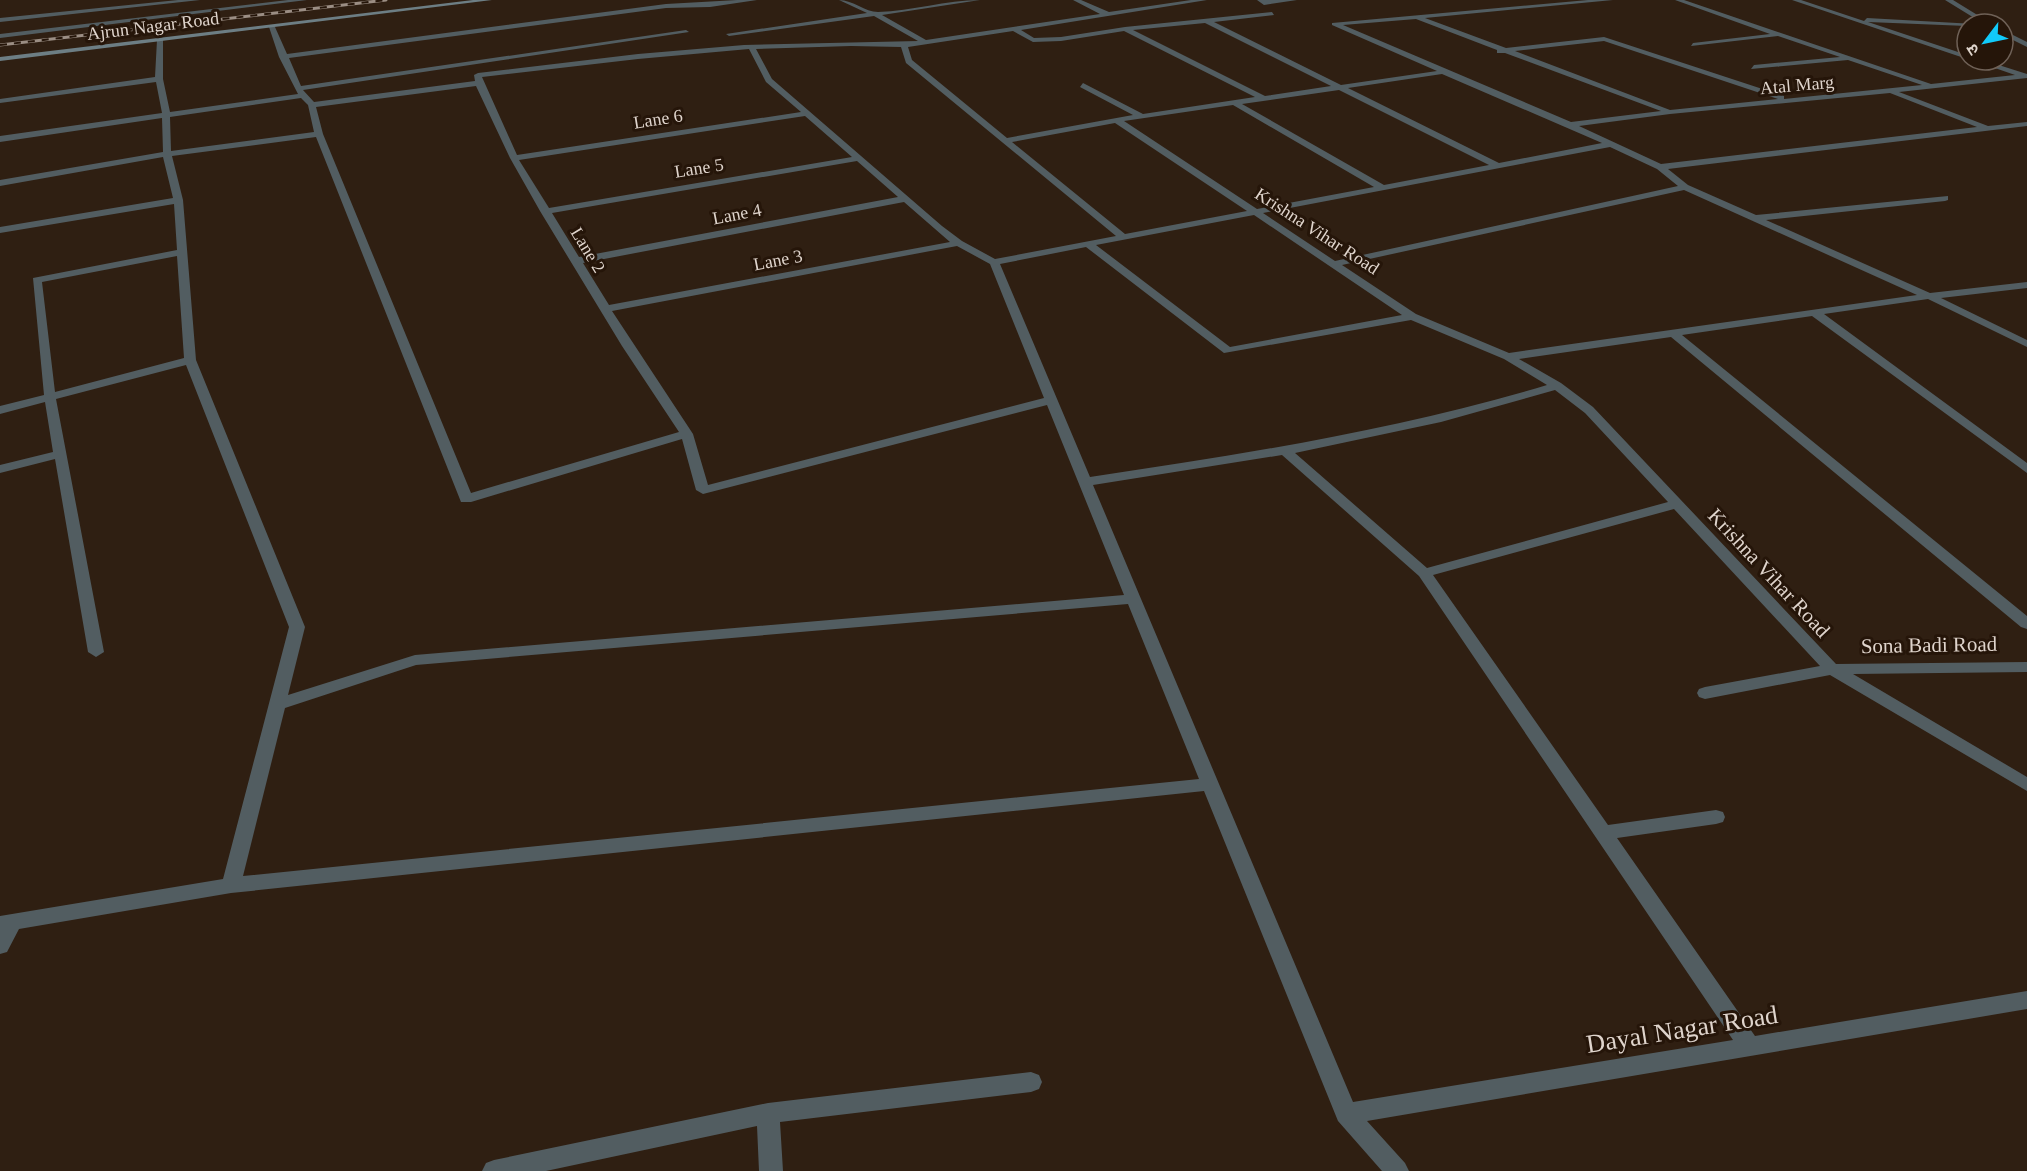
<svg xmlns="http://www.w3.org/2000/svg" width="2027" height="1171" viewBox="0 0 2027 1171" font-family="'Times New Roman','Noto Sans Devanagari',serif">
	<rect width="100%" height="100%" fill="#2f1f12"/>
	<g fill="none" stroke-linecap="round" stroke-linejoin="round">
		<!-- street -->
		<path fill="#525d61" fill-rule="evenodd" d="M178,0h22l-200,22v-4z
			M288,0h19l-307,38v-4z
			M737,0h20l-47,7 -44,1 -377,50 12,28 385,-56 3,2 -386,58 11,12 161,-21 -1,-6 4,-2 160,-19 106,-9 174,-4 -44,-25 -145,20 -3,-2 141,-21 -28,-13c14,0 26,12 39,12 34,-1 68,-12 102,-12l-98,15 44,25 174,-26 -27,-14h8l28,12 82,-12h16l-186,30 13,8 27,-1 64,-10 147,-15 2,3 -60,7 127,63 96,-14 -105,-46v-2l256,-23h25l-188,18 81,30 98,-11 180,59v3l138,-14 -74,-25 -97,9 3,-4 86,-8 -62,-21 -87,10 2,-3 77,-9 -95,-34h9l247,84 84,-9 -43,-15h11l44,14v4l-128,14 89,34 39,-4v4l-359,43 20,16 68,30 192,-19v4l-3,1 -179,19 164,73 97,-11v6l-86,10 86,42v7l-99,-48 -104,15 203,149v10l-215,-157 -130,19 345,281v13l-6,-2 -350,-290 -152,22 42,24 32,24 243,257 191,-2v10l-174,2 174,103v14l-197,-116 -125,24 -6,-2 -2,-4 2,-4 6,-2 115,-21 -146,-157 -241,66 175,250 108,-15 7,2 2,5 -2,5 -7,2 -99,14 138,198 272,-45v18l-660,112 38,42 4,8h-27l-44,-50 -134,-330 -973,102 -212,36 -12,23 -7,2v-38l223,-37 66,-252 -103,-262 -130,34 48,253 -8,5 -8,-5 -33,-193 -55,14v-8l53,-13 -8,-50 -45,12v-8l44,-11 -11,-117 144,-28 -3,-46 -174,29v-6l173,-29 -10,-41 -163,29v-6l163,-28 -1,-34 -162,24v-6l162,-23 -6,-31 -156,21v-4l155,-22 2,-37 3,-2 3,2v39l7,33 128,-18 -19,-37 -10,-30 3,-2 3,2 12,27 379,-50zM1416,19l81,31v3h8l156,58 -90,11 -228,-97zM1205,23l126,63 -66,10 -132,-66zM1013,31l20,11 28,-1 63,-10 131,66 -112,17 -60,-31 -3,4 53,28 -126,23 -95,-78 -4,-13zM1604,41l174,58 -108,11 -155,-59zM851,46l50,1 5,16 210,173 -121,23 -33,-18 -20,-15 -170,-147 -16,-30zM749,49l17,33 35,30 -284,43 -35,-78 156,-18zM1442,74l160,69 -103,20 -151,-75zM476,86l34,72 30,53 82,135 57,86 -208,61 -148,-359 -7,-27zM1339,90l150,75 -105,20 -142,-81zM1890,93l87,34 -316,37 -82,-38 91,-12zM301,98l7,7 6,27 -143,19 -1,-34zM1233,105l141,82 -117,22 -133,-88zM805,116l47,41 -303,51 -30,-48zM1115,123l132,88 -122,23 -113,-92zM316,137l145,365h10l211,-63 14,51 7,4 344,-89 77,190 -709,60 -127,40 17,-68 -109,-267 -13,-160 -11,-44zM1610,147l47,22 21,17 -343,75 -72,-48zM857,161l41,36 -319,60 -27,-44zM1684,190l233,105 -408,58 -93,-39 -74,-49zM904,202l46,40 -341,63 -26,-42zM1254,215l148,100 -172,32 -134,-102zM957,246l33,18 54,134 -336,87 -15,-51 -81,-123zM1086,247l138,106 187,-33 93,39 43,26c-150,45 -303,69 -457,92l-90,-213zM177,256l7,102 -129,34 -13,-110zM1555,390l30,23 83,89 -241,66 -132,-115 146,-31zM1282,455l137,121 314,464 -380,62 -260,-617zM1128,604l71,175 -956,97 42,-168 131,-43z
			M1257,0h40l-33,5z
			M1792,0h9l63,21 3,-3 108,6 -8,2 -99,-4 99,33v4z
			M1945,0h8l39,24h-8z
			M2003,30l24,12v5l-24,-12z
			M1031,1072l8,3 3,7 -3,7 -8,3 -251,30 3,49h-24l-2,-45 -211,45h-64l4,-8 8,-3 274,-57z"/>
		<!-- secondary -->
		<path fill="#6d7e84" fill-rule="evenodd" d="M473,0h19l-492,61v-4z"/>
		<defs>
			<path id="rail" d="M0,45l386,-45"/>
		</defs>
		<!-- rail casing -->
		<use href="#rail" stroke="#9b8e84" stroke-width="3"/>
		<!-- rail -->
		<use href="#rail" stroke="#251509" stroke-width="2" stroke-dasharray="7" stroke-linecap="butt"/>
	</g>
	<g text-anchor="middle" stroke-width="6" stroke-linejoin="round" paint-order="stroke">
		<!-- far-street labels -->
		<g font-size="18" fill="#dfd4cc" stroke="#251509">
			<text transform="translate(153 26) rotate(-7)" y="6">Ajrun Nagar Road</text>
			<text transform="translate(1797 85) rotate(-5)" y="6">Atal Marg</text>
			<text transform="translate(658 119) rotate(-9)" y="6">Lane 6</text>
			<text transform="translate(699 168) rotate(-9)" y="6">Lane 5</text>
			<text transform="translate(737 214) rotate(-11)" y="6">Lane 4</text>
			<text transform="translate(1317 231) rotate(33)" y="6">Krishna Vihar Road</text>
			<text transform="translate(588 250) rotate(59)" y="6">Lane 2</text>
			<text transform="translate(778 260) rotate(-11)" y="6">Lane 3</text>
		</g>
		<!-- street labels -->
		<g font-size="21" fill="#dfd4cc" stroke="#251509">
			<text transform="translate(1769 573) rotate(47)" y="7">Krishna Vihar Road</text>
			<text transform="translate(1929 645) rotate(-1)" y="7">Sona Badi Road</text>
		</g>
		<!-- near-street labels -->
		<g font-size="26" fill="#dfd4cc" stroke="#251509">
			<text transform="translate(1682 1029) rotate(-9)" y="9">Dayal Nagar Road</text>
		</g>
	</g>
	<!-- north arrow -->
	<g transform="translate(1985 42) rotate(238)"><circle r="28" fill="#251509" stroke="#6f6157" stroke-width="1.5"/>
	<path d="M0-4.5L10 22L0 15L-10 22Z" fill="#11cafa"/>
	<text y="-9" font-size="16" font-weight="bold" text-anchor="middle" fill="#dfd4cc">उ</text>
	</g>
</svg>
